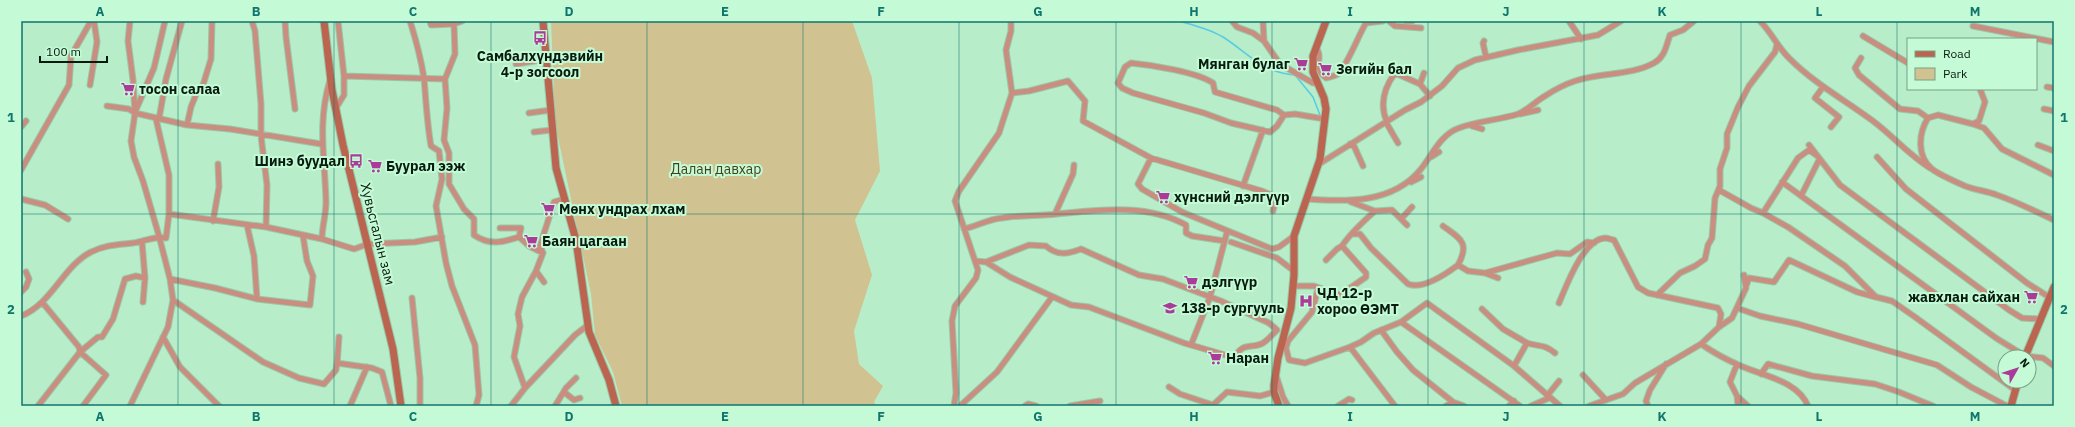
<svg xmlns="http://www.w3.org/2000/svg" width="2075" height="427" viewBox="0 0 2075 427" font-family="'IBM Plex Sans',sans-serif">
	<rect width="100%" height="100%" fill="#b8edc9"/>
	<!-- green -->
	<path fill="#d0c391" d="M551,21h301l20,57 8,93 -25,49 17,55 -18,56 5,33 24,22 -9,16 2,4h-254l-9,-34 -18,-37 -4,-41 -36,-171z"/>
	<g fill="none" stroke-linecap="round" stroke-linejoin="round">
		<!-- stream -->
		<path stroke="#58cbe4" stroke-width="1.5" d="M1179,21c14,4 31,8 44,16 25,16 40,36 72,38l18,22 7,18
			M1272,56l1,3v11"/>
		<defs>
			<path id="street" d="M252,21l3,10 6,73v32l6,49 -1,42
				M285,21l1,16 9,72
				M338,21l6,55
				M410,21c6,19 11,38 14,57 2,23 3,45 7,68l8,5 3,28 -6,27 10,57 6,23 23,59 4,50 -3,11
				M430,21l1,4 23,-1 8,-3
				M1232,21l5,6 16,6 11,8 16,23 33,19h4
				M1263,21l1,20
				M1389,21l6,5 26,2
				M1406,21h6
				M1569,21l12,18
				M1760,21c12,12 18,27 30,38 25,25 55,41 83,62 20,15 36,34 57,47
				M454,24l1,30 -10,25 2,29 -3,32 5,13v31l15,25 10,10v16c16,11 29,7 45,2l10,9 14,7
				M1973,26l81,16
				M1863,36l45,27
				M1484,41l-1,2 3,14
				M1316,48c8,8 -4,20 10,30 4,-1 9,-2 12,-4 9,-8 20,-38 28,-51l17,-2
				M1861,58l-6,10 4,7 41,34 18,2 10,7
				M516,64l31,-5
				M1420,84l4,-11
				M90,85l7,-43 -3,-21
				M1823,87l-8,11 24,19 -8,10
				M2047,87l7,1
				M1980,89l5,13 -6,19 -6,3 -35,-9 -10,3c-9,14 -12,38 4,51 6,5 24,13 33,17 10,4 22,5 32,9 20,7 38,16 57,25
				M1012,93l17,-2 39,-10 17,20 -2,20 68,37 111,33 14,6 -3,14
				M107,106l22,3 6,4 52,12 43,4 91,15
				M336,108l8,-13v-19l101,3
				M2044,109l10,2
				M135,112l19,-44 11,-47
				M529,113l22,-3
				M1520,114l18,-4
				M1284,115l-7,-5 -62,-18 -2,-9c-16,-11 -62,-18 -82,-20l-6,4 -7,16 4,5 11,5 71,20 27,10 39,9 7,-6 7,-11 11,-1 30,5
				M159,119l7,-40 16,-58
				M1387,122c-8,-18 -3,-34 8,-49l25,11 10,12
				M1385,123l2,1 11,19
				M1973,124l11,4 18,21 52,26
				M187,125l4,-18 6,-15 6,-7 8,-26 1,-38
				M1472,126l10,3
				M21,127l5,-6
				M534,132l18,-2
				M1350,144l4,2 9,20
				M1809,145l31,40 169,125 13,8 18,1
				M2038,145l16,6
				M1816,155l-7,-5 -11,8 -35,55 25,14 57,39 31,31 16,4 23,16 100,73
				M1431,157l8,-5
				M1877,157l29,32 121,94 22,14
				M1151,158l-13,26 4,5 40,23 90,37 7,-2 15,-11
				M1319,164l86,-54 16,-8 21,-16 16,-18 17,-8 43,-10 80,-15 23,-14
				M21,170l48,-85 2,-29 20,-35
				M1411,182l10,-5
				M1782,182l214,156 29,18 18,2 11,8
				M1243,186l20,-56
				M1719,190l32,18 12,5
				M1801,196l18,-36
				M21,199l24,6 23,14
				M1306,199c39,3 87,5 115,-30 11,-14 20,-35 38,-41 19,-7 40,-8 59,-14 10,-4 18,-13 27,-18 9,-6 21,-12 30,-15 26,-9 55,-5 79,-18 11,-6 12,-17 16,-28l13,-5 11,-9
				M1375,211l17,-1 15,15
				M169,214l97,13 56,12 32,10 14,-5 47,-2 27,-5
				M1055,214l18,-40 1,-9
				M1401,219l11,-12
				M213,221l6,-34 -1,-23
				M247,225l7,31 3,43
				M1443,226c18,13 27,17 15,39
				M500,228h21l-2,9
				M964,229c13,-3 25,-10 38,-11 18,-3 37,-2 55,-4 42,-4 90,-11 129,11v8l6,3 33,5
				M1352,234h8l11,14 37,36c15,6 38,-10 50,-19l10,6 17,2 72,-20 13,1 17,-12 7,1
				M322,239c0,-12 4,-24 4,-37 -1,-43 -9,-79 4,-122
				M1231,242l46,16 17,13
				M1326,260l11,-11 5,-3
				M975,261l11,1 24,15 61,28 18,2 95,36 48,14 4,-1c6,-14 17,-7 27,-13 5,-3 10,-9 14,-13l-8,-7 -48,-22 -58,-22 -24,-4 -58,-26c-13,5 -24,7 -35,-3l-17,-1 -43,17
				M536,271l8,11
				M1485,273l13,5
				M170,279l45,9 42,11 53,6 3,-29 -6,-15 -4,-25
				M1294,286h20l26,9 26,-18v-4l-24,-27c9,-14 21,-24 33,-35l-24,-9
				M1746,286l3,-8 25,4 15,-22 68,32 18,5
				M21,292l5,-5 3,-8 -3,-7
				M1657,295l23,-22 15,-7 10,-7 3,-14 4,-7 3,-40 5,-12v-17l7,-21v-14l11,-27 11,-21 26,-34 2,-8
				M412,298l8,80v28
				M173,300l90,62 36,16 25,6 12,-14 1,-7 35,5 10,4 9,34
				M42,302l37,45 1,5 18,-15h4l11,-18 12,-40 11,-3 9,2 -3,-36
				M143,302l2,-24
				M1559,303c7,-16 24,-64 46,-65 3,0 7,2 9,2l24,47 10,6 70,15 3,6 -2,13
				M1737,308l23,8 38,8 139,41 34,22 36,19
				M1482,309l21,20 24,14 -13,23
				M21,316c31,-12 42,-50 70,-64 13,-7 27,-7 42,-9 11,-1 22,-8 33,-5l3,-24v-39l-13,-56
				M1401,322l119,84
				M1381,330l16,22 16,18 40,32 11,4
				M163,337l17,30 39,39
				M1287,341h1l24,-29 6,-24
				M1288,341l-2,7 3,12 16,3 45,-16 11,-5 13,-9 27,-11 26,-19 87,63 46,40
				M1527,343c13,4 17,1 28,10
				M1701,344c13,9 26,16 40,22 23,10 57,15 67,40
				M1191,345l19,-48 17,-65
				M1350,347l45,59
				M1737,364l-7,18 7,14 1,10
				M337,365l2,-28
				M1761,374l7,-10 44,12 63,8 24,8 34,14
				M1276,375l7,22 5,9
				M1583,375l23,25
				M1169,387l11,7 33,11 14,-13 33,4 14,-4
				M525,388l-11,-31 6,-31 -2,-12 4,-17 14,-26 7,-18 -3,-7 14,-44 10,-3
				M564,392l10,8 6,-2
				M1547,396l12,-15
				M1737,396l11,10
				M38,406l42,-54 26,23 -23,31
				M130,406l38,-79 5,-27 -3,-21 -11,-43 -16,-55 -9,-24 -3,-16 4,-28 -2,-33 -5,-39 2,-20
				M350,406l17,-39
				M511,406l14,-18 50,-53 13,-10
				M555,406l11,-18 10,-10
				M954,406l2,-13 -4,-72 3,-15 21,-28 2,-8 -23,-69 4,-10 40,-58 13,-40 -6,-43 5,-19v-10
				M960,406l37,-34 55,-75
				M1025,406l3,-2 8,2
				M1070,406l30,-5
				M1338,406l11,-7 3,1
				M1446,406l7,-4
				M1509,406l5,-5
				M1531,406l18,-8
				M1589,406l34,-12 12,-11 66,-39 18,-17 13,-9 14,-30 -2,-13
				M1648,406l-2,-5 4,-11 16,-26"/>
			<path id="secondary" d="M324,21l8,69 11,55 50,204 8,57
				M543,21l13,147 20,72 13,92 20,48 7,26
				M2025,357l29,-70
				M1279,406l-5,-14v-7l4,-27 13,-50 3,-33v-39l26,-77 6,-50 -2,-11 -11,-26v-16l13,-35
				M2011,406l7,-25"/>
		</defs>
		<!-- street casing -->
		<use href="#street" stroke="#98c7a8" stroke-width="7"/>
		<!-- secondary casing -->
		<use href="#secondary" stroke="#98c7a8" stroke-width="9"/>
		<!-- street -->
		<use href="#street" stroke="#ca8e80" stroke-width="5"/>
		<!-- secondary -->
		<use href="#secondary" stroke="#bb6551" stroke-width="7"/>
	</g>
	<!-- grid -->
	<path fill="none" stroke="#0f766e" stroke-width="1" stroke-opacity="0.55" d="M178,21v385M334,21v385M491,21v385M647,21v385M803,21v385M959,21v385M1116,21v385M1272,21v385M1428,21v385M1584,21v385M1741,21v385M1897,21v385M21,214h2033"/>
	<!-- icons -->
	<defs>
		<symbol id="bus-bare" viewBox="-9 -9 18 18"><path d="M-5-6H5V4H4V6H2V4H-2V6H-4V4H-5ZM-3.5-4V0h7V-4ZM-3.5 1.2v1.5H-2V1.2ZM2 1.2v1.5H3.5V1.2Z" fill="#aa3b98" stroke="#c5fad6" stroke-width="2.5" paint-order="stroke"/></symbol>
		<symbol id="supermarket-bare" viewBox="-9 -9 18 18"><path d="M-6-5.5h2.5l.6 2H6L4.5 2H-2.5L-4.4-4H-6ZM-1.5 3.2a1.3 1.3 0 1 0 .1 0ZM3 3.2a1.3 1.3 0 1 0 .1 0Z" fill="#aa3b98" stroke="#c5fad6" stroke-width="2.5" paint-order="stroke"/></symbol>
		<symbol id="hospital-bare" viewBox="-9 -9 18 18"><path d="M-5-5h3v3.5h4V-5h3V5h-3V1.5h-4V5h-3Z" fill="#aa3b98" stroke="#c5fad6" stroke-width="2.5" paint-order="stroke"/></symbol>
		<symbol id="school-bare" viewBox="-9 -9 18 18"><path d="M0-5L7-2L0 1L-7-2ZM-4 1L0 2.5L4 1V4Q0 6-4 4Z" fill="#aa3b98" stroke="#c5fad6" stroke-width="2.5" paint-order="stroke"/></symbol>
	</defs>
	<g fill-rule="evenodd">
		<use href="#bus-bare" x="530" y="28" width="20" height="20"/>
		<use href="#supermarket-bare" x="1291" y="54" width="20" height="20"/>
		<use href="#supermarket-bare" x="1315" y="59" width="20" height="20"/>
		<use href="#supermarket-bare" x="118" y="79" width="20" height="20"/>
		<use href="#bus-bare" x="346" y="151" width="20" height="20"/>
		<use href="#supermarket-bare" x="365" y="156" width="20" height="20"/>
		<use href="#supermarket-bare" x="1153" y="187" width="20" height="20"/>
		<use href="#supermarket-bare" x="538" y="199" width="20" height="20"/>
		<use href="#supermarket-bare" x="521" y="231" width="20" height="20"/>
		<use href="#supermarket-bare" x="1181" y="272" width="20" height="20"/>
		<use href="#supermarket-bare" x="2021" y="287" width="20" height="20"/>
		<use href="#hospital-bare" x="1296" y="291" width="20" height="20"/>
		<use href="#school-bare" x="1160" y="298" width="20" height="20"/>
		<use href="#supermarket-bare" x="1205" y="348" width="20" height="20"/>
	</g>
	<g text-anchor="middle" stroke-width="4" stroke-linejoin="round" paint-order="stroke">
		<!-- poi labels -->
		<g font-size="14" font-weight="bold" fill="#071b0f" stroke="#c5fad6" text-anchor="start">
			<text x="540" y="61" text-anchor="middle">Самбалхүндэвийн<tspan x="540" dy="16">4-р зогсоол</tspan></text>
			<text x="1290" y="69" text-anchor="end">Мянган булаг</text>
			<text x="1336" y="74">Зөгийн бал</text>
			<text x="139" y="94">тосон салаа</text>
			<text x="345" y="166" text-anchor="end">Шинэ буудал</text>
			<text x="386" y="171">Буурал ээж</text>
			<text x="1174" y="202">хүнсний дэлгүүр</text>
			<text x="559" y="214">Мөнх ундрах лхам</text>
			<text x="542" y="246">Баян цагаан</text>
			<text x="1202" y="287">дэлгүүр</text>
			<text x="1317" y="298">ЧД 12-р<tspan x="1317" dy="16">хороо ӨЭМТ</tspan></text>
			<text x="2020" y="302" text-anchor="end">жавхлан сайхан</text>
			<text x="1181" y="313">138-р сургууль</text>
			<text x="1226" y="363">Наран</text>
		</g>
		<!-- park labels -->
		<g font-size="14" fill="#483e19" stroke="#c5fad6">
			<text x="716" y="174">Далан давхар</text>
		</g>
		<!-- street labels -->
		<g font-size="14" fill="#071b0f" stroke="#c5fad6">
			<text transform="translate(378 234) rotate(76)" y="5">Хувьсгалын зам</text>
		</g>
	</g>
	<!-- border -->
	<rect width="2075" height="427" fill="none" stroke="#c5fad6" stroke-width="44"/>
	<!-- legend -->
	<rect x="1907" y="38" width="130" height="52" fill="#c5fad6" stroke="#79a186"/>
	<rect x="1915" y="51" width="20" height="6" fill="#bb6551" stroke="#79a186"/>
	<text x="1943" y="58" font-size="12" fill="#071b0f">Road</text>
	<rect x="1915" y="68" width="20" height="12" fill="#d0c391" stroke="#79a186"/>
	<text x="1943" y="78" font-size="12" fill="#071b0f">Park</text>
	<!-- north arrow -->
	<g transform="translate(2017 369) rotate(51)"><circle r="19" fill="#c5fad6" stroke="#79a186"/>
	<path d="M0-3L7 15L0 10L-7 15Z" fill="#aa3b98"/>
	<text y="-6" font-size="11" font-weight="bold" text-anchor="middle" fill="#071b0f">N</text>
	</g>
	<!-- scale -->
	<path d="M40 56v6h67v-6" fill="none" stroke="#071b0f" stroke-width="2"/>
	<text x="46" y="56" font-size="12" fill="#071b0f" stroke="#c5fad6" stroke-width="3" paint-order="stroke">100 m</text>
	<rect x="22" y="22" width="2031" height="383" fill="none" stroke="#0f766e" stroke-width="1.5"/>
	<g font-size="13" text-anchor="middle" font-weight="bold" fill="#0f766e">
		<text x="100" y="16">A</text>
		<text x="256" y="16">B</text>
		<text x="413" y="16">C</text>
		<text x="569" y="16">D</text>
		<text x="725" y="16">E</text>
		<text x="881" y="16">F</text>
		<text x="1038" y="16">G</text>
		<text x="1194" y="16">H</text>
		<text x="1350" y="16">I</text>
		<text x="1506" y="16">J</text>
		<text x="1662" y="16">K</text>
		<text x="1819" y="16">L</text>
		<text x="1975" y="16">M</text>
		<text x="11" y="122">1</text>
		<text x="2064" y="122">1</text>
		<text x="11" y="314">2</text>
		<text x="2064" y="314">2</text>
		<text x="100" y="421">A</text>
		<text x="256" y="421">B</text>
		<text x="413" y="421">C</text>
		<text x="569" y="421">D</text>
		<text x="725" y="421">E</text>
		<text x="881" y="421">F</text>
		<text x="1038" y="421">G</text>
		<text x="1194" y="421">H</text>
		<text x="1350" y="421">I</text>
		<text x="1506" y="421">J</text>
		<text x="1662" y="421">K</text>
		<text x="1819" y="421">L</text>
		<text x="1975" y="421">M</text>
	</g>
</svg>
